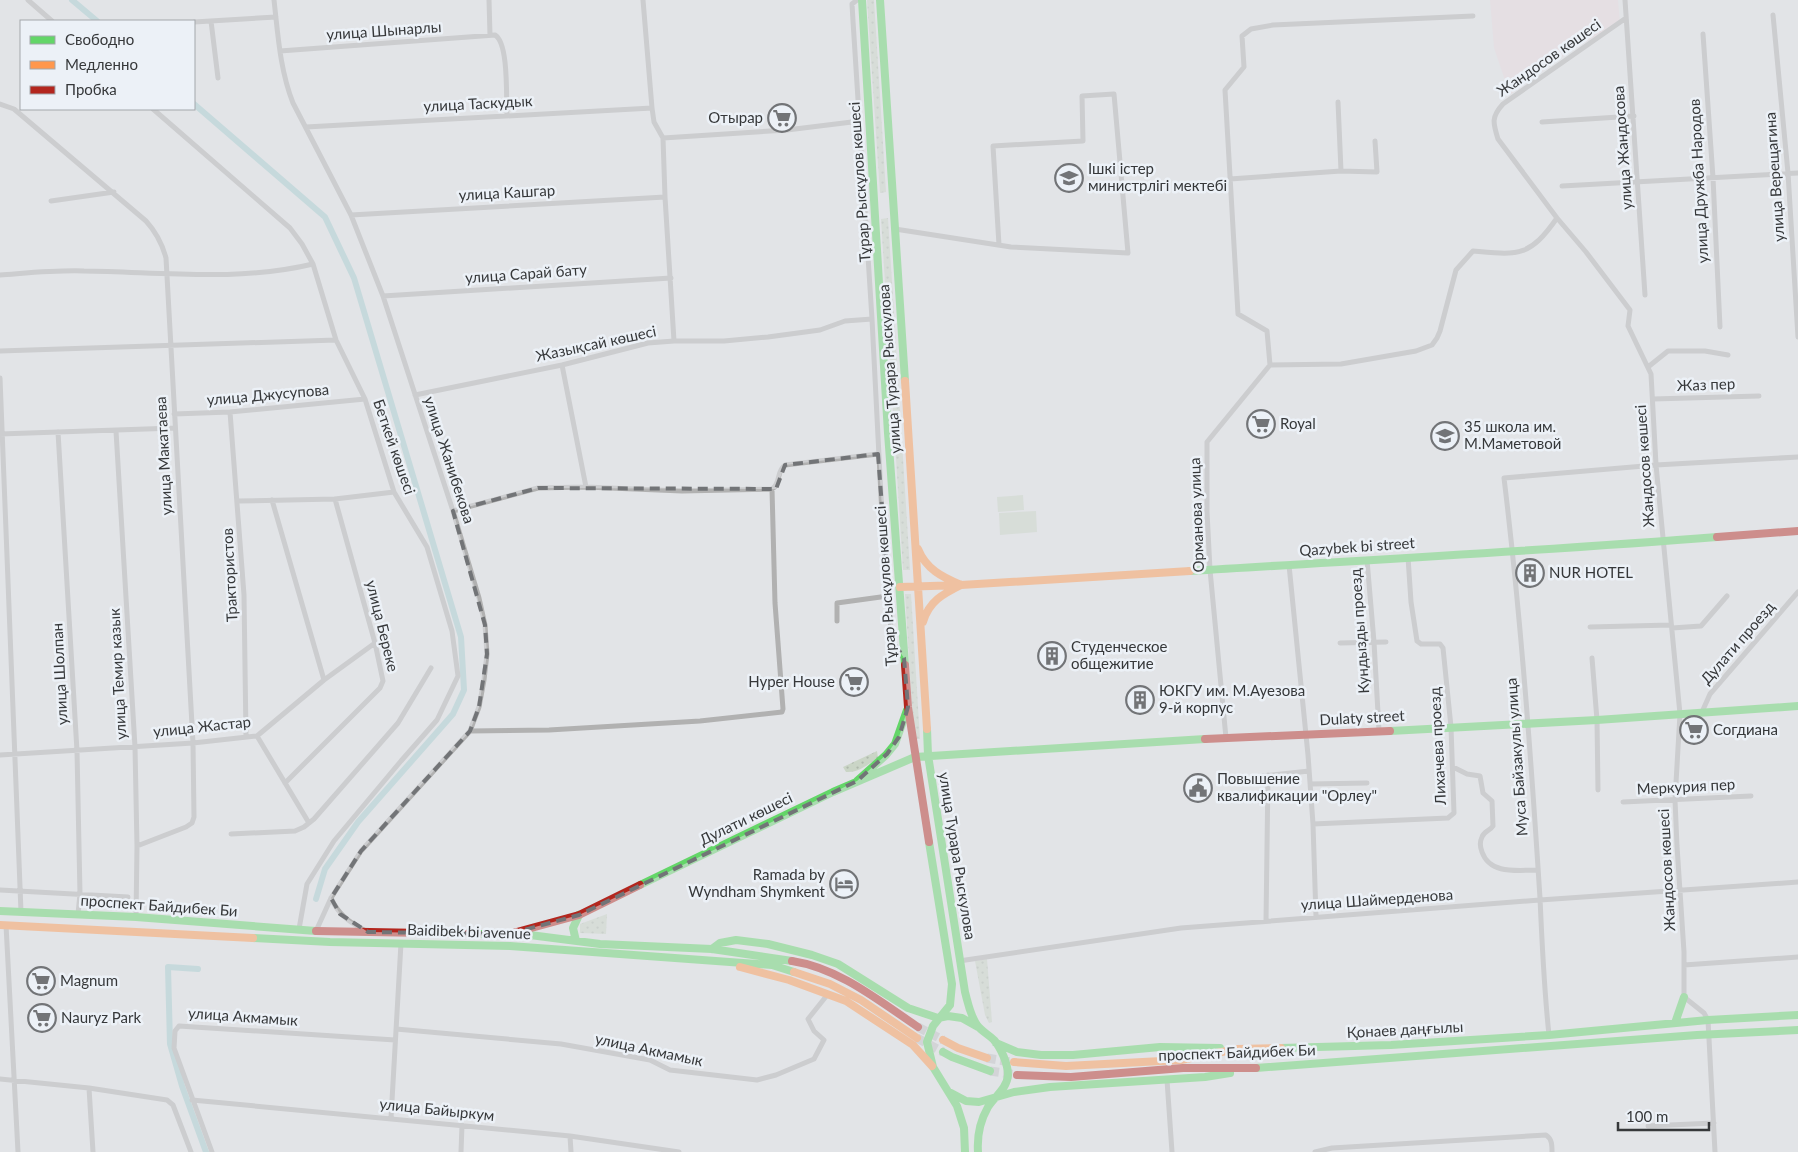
<svg xmlns="http://www.w3.org/2000/svg" width="1798" height="1152" viewBox="0 0 1798 1152" font-family="Lato,sans-serif">
	<defs>
		<pattern id="grass-dots" width="8" height="8" patternUnits="userSpaceOnUse" patternTransform="scale(1.25)"><rect width="8" height="8" fill="#cad5c6"/><path d="M2 2h.1M6 6h.1" fill="none" stroke="#aeb8ab" stroke-width="1.8" stroke-linecap="round"/></pattern>
	</defs>
	<rect width="100%" height="100%" fill="#e2e4e7"/>
	<!-- industrial -->
	<path fill="#e8dade" d="M1490,0h128l2,22 -51,30 -59,43 -16,-47z"/>
	<!-- grass -->
	<path fill="url(#grass-dots)" d="M867,0h7l12,192 -6,1z
		M888,218l22,352h-7l-22,-351z
		M905,594h6l9,145h-6z
		M877,751l1,7c-10,6 -19,15 -32,14l-3,-5z
		M607,914l-1,20 -26,-1v-9z
		M987,959l5,63 -3,1 -4,-8 -10,-54z"/>
	<!-- green -->
	<path fill="#cad5c6" d="M1023,495l1,15 -26,2 -1,-15z
		M1036,511l1,21 -37,3 -1,-22z"/>
	<g fill="none" stroke-linecap="round" stroke-linejoin="round">
		<!-- canal -->
		<path stroke="#a4cdce" stroke-width="6" d="M72,0l25,21
			M194,104l131,113 29,61 107,359 3,53 -11,24 -95,108 -33,47 -9,30
			M198,969l-30,-2 2,77 12,42 24,66"/>
		<!-- primary-tunnel -->
		<path stroke="#c0c2c4" stroke-width="9" stroke-dasharray="9 4.5" stroke-linecap="butt" d="M918,1027l25,13
			M917,1038l26,14
			M987,1058l24,4
			M990,1071l27,4"/>
		<!-- street -->
		<path stroke="#b1b1b1" stroke-width="5" d="M28,0l24,21
			M274,0c4,35 6,70 19,103l58,112 32,81 70,215 26,87 6,27 2,29 -3,26 -5,27 -9,24 -109,120 -30,47 -15,33
			M489,0l1,35
			M643,0l9,108 2,14 9,16 2,59 9,144
			M857,0l-5,4 1,17 19,298 11,215 9,106 3,9 9,9
			M1625,0l20,295
			M1773,15l15,158 10,164
			M1626,18l-123,86c-12,13 -10,19 -5,35l59,79 29,34 44,58 -2,16 23,48 5,91 24,249 -5,86 2,46 7,106v45l20,16 4,7 7,132
			M211,21l7,57
			M194,22l82,-5
			M1703,34l10,144 7,149
			M280,51l215,-16c14,8 11,64 12,80
			M0,104l14,5 132,112c10,11 16,22 20,37l27,485 1,74 -2,6 -6,4 -49,19
			M153,109l137,119 12,16 11,20 23,76 29,59 29,93 33,55 25,84 6,45 -21,44 -36,41 -67,80 -27,43 -8,45
			M1542,122l92,-6
			M306,127l346,-19
			M663,138l124,-8 73,-9
			M1341,171l36,1 -2,-31
			M1230,179l111,-8 -3,-69
			M1562,186l236,-13
			M51,201l63,-9
			M351,215l314,-18
			M895,229l116,18 117,6 -14,-159 -32,2 1,45 -90,5 6,99
			M0,275c28,-2 56,-5 84,-4 77,1 154,11 229,-7
			M383,296l288,-18
			M0,351l336,-11
			M562,365l24,122
			M1270,365l71,-1 75,-13 16,-6 5,-7 3,-7 16,-61 17,-19c45,4 56,7 84,-33
			M1648,367l20,-16h37l23,4
			M0,378l21,534
			M415,395l147,-30 86,-22 26,-2h50l44,-4 52,-7 25,-9 27,-2
			M1653,399l106,-3
			M230,412l14,183 2,142
			M174,414l56,-2 135,-13
			M116,431l19,316 2,99 -1,71
			M58,432l19,319 3,143 -2,20
			M0,434l175,-6
			M272,500l52,180
			M238,501l97,-2 59,-7
			M453,511l85,-23 48,-1 96,4 90,-2c9,-5 4,-18 13,-24l93,-11
			M1367,560l7,82 5,89
			M1289,565l19,190 5,69 3,93
			M837,621v-18l51,-7
			M1590,627l81,-2
			M1672,628l29,-2 26,-30
			M1340,643l46,-1
			M1592,658l5,62 1,70
			M1702,712l8,-18 88,-102
			M470,731l79,-1 151,-9 82,-9 1,-3 -8,-106 -3,-114
			M257,736l52,87
			M1226,738l-16,-168 -3,-58v-70l63,-77 -3,-34 -29,-17 -13,-224 19,-23 -2,-31 9,-7 22,-4 200,-9
			M0,755l193,-12 64,-7 67,-56 51,-37
			M1453,767l14,7 13,2 3,17 9,8 1,25c-3,5 -9,5 -11,11 -2,4 -2,10 0,15 8,23 36,18 56,18
			M1253,777l56,-6
			M285,783l95,-95 3,-7 -8,-38 -40,-144
			M1310,784l57,-1
			M1623,802l128,-6
			M1313,824l135,-6 6,-5 -3,-86 -8,-79 -3,-4h-19l-4,-3 -6,-39 -3,-45
			M231,834l64,-3 9,-4 10,-8 84,-96 33,-55
			M0,890l128,7
			M331,898c7,16 18,24 33,32
			M1266,921l2,-146
			M6,925l12,227
			M959,961l222,-33 359,-28 258,-18
			M1684,965l114,-8
			M396,1029l165,15 89,16 20,10 87,10 19,-5 38,-16 10,-19 -10,-9 -6,-12 20,-25
			M1549,1035c-5,-46 -7,-91 -9,-137 -9,-140 -19,-280 -36,-420l152,-13 142,-8
			M0,1079l89,9 78,12 6,5 18,47
			M1167,1080l5,72
			M89,1088l4,64
			M192,1100l378,36 109,16
			M391,1118l10,-175
			M1648,1126l66,-3
			M570,1136l1,16
			M212,1152l-38,-104 1,-17 4,-5 216,14
			M461,1152l1,-27
			M1315,1152l17,-4 214,-13c6,4 6,10 6,17"/>
		<!-- fast -->
		<path stroke="#63d668" stroke-width="8" d="M862,0l26,433 17,232
			M880,0l25,381
			M1190,571c176,-11 352,-20 527,-34
			M927,729l1,26 37,237c3,11 5,23 12,33 4,6 11,9 17,15 7,8 14,24 14,35 -1,14 -14,22 -20,32 -8,14 -11,30 -10,45
			M1390,731l207,-11 201,-14
			M857,781l29,-26 9,-11 12,-34
			M929,842l23,142 -2,21 -17,21 -6,16 6,25 24,39 7,22 1,24
			M640,885l193,-93 82,-35 290,-18
			M0,911l136,6 180,14
			M478,934l52,1 70,9 112,5 80,12
			M253,938l77,4 180,4 262,19 22,7
			M576,941l-3,-13 6,-13
			M712,949l8,-6 16,-3 32,4 44,11 26,9 70,44 30,10 10,-2 14,2 16,9
			M1675,1023l9,-26
			M996,1043l21,9 24,3h32l87,-8 60,1
			M1281,1048l110,-3 158,-10 159,-15 90,-5
			M943,1052l9,5 38,14
			M1256,1068l441,-33 101,-5
			M951,1093l15,8 13,1 35,-10 36,-5 155,-10 25,-4"/>
		<!-- slow -->
		<path stroke="#ff974d" stroke-width="8" d="M905,381l22,348
			M918,549c8,20 24,28 43,36
			M900,587l61,-2 229,-14
			M923,622c6,-21 20,-28 38,-37
			M0,925l253,13
			M740,967l49,13 57,21 67,44 19,21
			M794,972l36,12 31,16 56,38
			M943,1040l15,8 29,10
			M1014,1062l52,4 115,-6 56,-11 44,-1"/>
		<!-- jam -->
		<path stroke="#b3261e" stroke-width="8" d="M1717,537l81,-6
			M905,665l3,42 21,135
			M1205,739l185,-8
			M316,931l162,3
			M513,933l66,-18 61,-30
			M792,961c47,7 87,40 126,66
			M1017,1075l54,2 112,-9h73"/>
	</g>
	<!-- marked area -->
	<path d="M0 0H1798V1152H0ZM878,454l14,186 12,18 4,49 -9,30 -12,17 -30,27 -278,134 -70,19 -141,-2 -28,-18 -9,-16 30,-47 109,-120 9,-24 8,-53 -2,-29 -32,-114 85,-23 238,1 9,-24z" fill="#e2e4e7" fill-opacity=".55" fill-rule="evenodd"/>
	<path fill="none" stroke="#727477" stroke-width="4" stroke-dasharray="10 6" stroke-linejoin="round" d="M878,454l14,186 12,18 4,49 -9,30 -12,17 -30,27 -278,134 -70,19 -141,-2 -28,-18 -9,-16 30,-47 109,-120 9,-24 8,-53 -2,-29 -32,-114 85,-23 238,1 9,-24z"/>
	<!-- icons -->
	<defs>
		<symbol id="supermarket-ring" viewBox="-11 -11 22 22"><circle r="9.5" fill="#ecf1f7" stroke="#727477" stroke-width="1.5"/><path d="M-6-5.5h2.5l.6 2H6L4.5 2H-2.5L-4.4-4H-6ZM-1.5 3.2a1.3 1.3 0 1 0 .1 0ZM3 3.2a1.3 1.3 0 1 0 .1 0Z" fill="#727477"/></symbol>
		<symbol id="school-ring" viewBox="-11 -11 22 22"><circle r="9.5" fill="#ecf1f7" stroke="#727477" stroke-width="1.5"/><path d="M0-5L7-2L0 1L-7-2ZM-4 1L0 2.5L4 1V4Q0 6-4 4Z" fill="#727477"/></symbol>
		<symbol id="building-ring" viewBox="-11 -11 22 22"><circle r="9.5" fill="#ecf1f7" stroke="#727477" stroke-width="1.5"/><path d="M-4-6H4V6H1V3H-1V6H-4ZM-2.5-4.3h1.7v1.8h-1.7ZM.8-4.3h1.7v1.8H.8ZM-2.5-1h1.7V.8h-1.7ZM.8-1h1.7V.8H.8Z" fill="#727477"/></symbol>
		<symbol id="civic-ring" viewBox="-11 -11 22 22"><circle r="9.5" fill="#ecf1f7" stroke="#727477" stroke-width="1.5"/><path d="M-.6-6.5H3V-4.5H.6V-3L4-1V1h2V6H-6V1h2V-1L-.6-3ZM-1.2 2.5V6h2.4V2.5Z" fill="#727477"/></symbol>
		<symbol id="hotel-ring" viewBox="-11 -11 22 22"><circle r="9.5" fill="#ecf1f7" stroke="#727477" stroke-width="1.5"/><path d="M-6-4.5h1.5V1H6V5H4.5V3h-9V5H-6ZM-4 0a1.8 1.8 0 1 1 3.6 0ZM.5 0V-2.5h3Q6-2.5 6 0Z" fill="#727477"/></symbol>
	</defs>
	<g fill-rule="evenodd">
		<use href="#supermarket-ring" x="766" y="102" width="32" height="32"/>
		<use href="#school-ring" x="1053" y="162" width="32" height="32"/>
		<use href="#supermarket-ring" x="1245" y="408" width="32" height="32"/>
		<use href="#school-ring" x="1429" y="420" width="32" height="32"/>
		<use href="#building-ring" x="1514" y="557" width="32" height="32"/>
		<use href="#building-ring" x="1036" y="640" width="32" height="32"/>
		<use href="#supermarket-ring" x="838" y="666" width="32" height="32"/>
		<use href="#building-ring" x="1124" y="684" width="32" height="32"/>
		<use href="#supermarket-ring" x="1678" y="714" width="32" height="32"/>
		<use href="#civic-ring" x="1182" y="772" width="32" height="32"/>
		<use href="#hotel-ring" x="828" y="868" width="32" height="32"/>
		<use href="#supermarket-ring" x="25" y="965" width="32" height="32"/>
		<use href="#supermarket-ring" x="26" y="1002" width="32" height="32"/>
	</g>
	<g text-anchor="middle" stroke-width="5" stroke-linejoin="round" paint-order="stroke">
		<!-- street labels -->
		<g font-size="15" fill="#36383a" stroke="#ecf1f7">
			<text transform="translate(384 31) rotate(-4)" y="5">улица Шынарлы</text>
			<text transform="translate(1549 58) rotate(-35)" y="5">Жандосов көшесі</text>
			<text transform="translate(478 104) rotate(-3)" y="5">улица Таскудык</text>
			<text transform="translate(1623 148) rotate(-94)" y="5">улица Жандосова</text>
			<text transform="translate(1775 177) rotate(-94)" y="5">улица Верещагина</text>
			<text transform="translate(1699 181) rotate(-93)" y="5">улица Дружба Народов</text>
			<text transform="translate(860 182) rotate(-94)" y="5">Тұрар Рыскұлов көшесі</text>
			<text transform="translate(507 193) rotate(-3)" y="5">улица Кашгар</text>
			<text transform="translate(526 274) rotate(-4)" y="5">улица Сарай бату</text>
			<text transform="translate(596 344) rotate(-12)" y="5">Жазықсай көшесі</text>
			<text transform="translate(890 369) rotate(-94)" y="5">улица Турара Рыскулова</text>
			<text transform="translate(1706 385) rotate(-2)" y="5">Жаз пер</text>
			<text transform="translate(268 395) rotate(-5)" y="5">улица Джусупова</text>
			<text transform="translate(394 447) rotate(71)" y="5">Беткей көшесі</text>
			<text transform="translate(164 456) rotate(-93)" y="5">улица Макатаева</text>
			<text transform="translate(449 460) rotate(72)" y="5">улица Жанибекова</text>
			<text transform="translate(1645 466) rotate(-94)" y="5">Жандосов көшесі</text>
			<text transform="translate(1197 515) rotate(-92)" y="5">Орманова улица</text>
			<text transform="translate(1357 547) rotate(-4)" y="5">Qazybek bi street</text>
			<text transform="translate(230 575) rotate(-93)" y="5">Трактористов</text>
			<text transform="translate(886 586) rotate(-94)" y="5">Тұрар Рыскұлов көшесі</text>
			<text transform="translate(382 626) rotate(76)" y="5">улица Береке</text>
			<text transform="translate(1360 631) rotate(-94)" y="5">Кундызды проезд</text>
			<text transform="translate(1738 643) rotate(-49)" y="5">Дулати проезд</text>
			<text transform="translate(60 674) rotate(-93)" y="5">улица Шолпан</text>
			<text transform="translate(118 674) rotate(-93)" y="5">улица Темир казык</text>
			<text transform="translate(1362 718) rotate(-3)" y="5">Dulaty street</text>
			<text transform="translate(202 727) rotate(-6)" y="5">улица Жастар</text>
			<text transform="translate(1438 746) rotate(-93)" y="5">Лихачева проезд</text>
			<text transform="translate(1517 757) rotate(-94)" y="5">Муса Байзакулы улица</text>
			<text transform="translate(1686 787) rotate(-3)" y="5">Меркурия пер</text>
			<text transform="translate(746 819) rotate(-26)" y="5">Дулати көшесі</text>
			<text transform="translate(957 856) rotate(81)" y="5">улица Турара Рыскулова</text>
			<text transform="translate(1667 870) rotate(-93)" y="5">Жандосов көшесі</text>
			<text transform="translate(1377 900) rotate(-4)" y="5">улица Шаймерденова</text>
			<text transform="translate(159 906) rotate(4)" y="5">проспект Байдибек Би</text>
			<text transform="translate(469 932) rotate(2)" y="5">Baidibek bi avenue</text>
			<text transform="translate(243 1017) rotate(4)" y="5">улица Акмамык</text>
			<text transform="translate(1405 1030) rotate(-3)" y="5">Қонаев даңғылы</text>
			<text transform="translate(649 1050) rotate(12)" y="5">улица Акмамык</text>
			<text transform="translate(1237 1053) rotate(-2)" y="5">проспект Байдибек Би</text>
			<text transform="translate(437 1110) rotate(6)" y="5">улица Байыркум</text>
		</g>
		<!-- poi labels -->
		<g font-size="15" fill="#36383a" stroke="#ecf1f7" text-anchor="start">
			<text x="763" y="123" text-anchor="end">Отырар</text>
			<text x="1088" y="174">Ішкі істер<tspan x="1088" dy="17">министрлігі мектебі</tspan></text>
			<text x="1280" y="429">Royal</text>
			<text x="1464" y="432">35 школа им.<tspan x="1464" dy="17">М.Маметовой</tspan></text>
			<text x="1549" y="578">NUR HOTEL</text>
			<text x="1071" y="652">Студенческое<tspan x="1071" dy="17">общежитие</tspan></text>
			<text x="835" y="687" text-anchor="end">Hyper House</text>
			<text x="1159" y="696">ЮКГУ им. М.Ауезова<tspan x="1159" dy="17">9-й корпус</tspan></text>
			<text x="1713" y="735">Согдиана</text>
			<text x="1217" y="784">Повышение<tspan x="1217" dy="17">квалификации "Орлеу"</tspan></text>
			<text x="825" y="880" text-anchor="end">Ramada by<tspan x="825" dy="17">Wyndham Shymkent</tspan></text>
			<text x="60" y="986">Magnum</text>
			<text x="61" y="1023">Nauryz Park</text>
		</g>
	</g>
	<!-- legend -->
	<rect x="20" y="20" width="175" height="90" fill="#ecf1f7" stroke="#a3a7ab"/>
	<rect x="30" y="36" width="25" height="8" fill="#63d668" stroke="#a3a7ab"/>
	<text x="65" y="45" font-size="15" fill="#36383a">Свободно</text>
	<rect x="30" y="61" width="25" height="8" fill="#ff974d" stroke="#a3a7ab"/>
	<text x="65" y="70" font-size="15" fill="#36383a">Медленно</text>
	<rect x="30" y="86" width="25" height="8" fill="#b3261e" stroke="#a3a7ab"/>
	<text x="65" y="95" font-size="15" fill="#36383a">Пробка</text>
	<!-- scale -->
	<path d="M1618 1122v8h91v-8" fill="none" stroke="#36383a" stroke-width="2.5"/>
	<text x="1626" y="1122" font-size="15" fill="#36383a" stroke="#ecf1f7" stroke-width="4" paint-order="stroke">100 m</text>
</svg>
